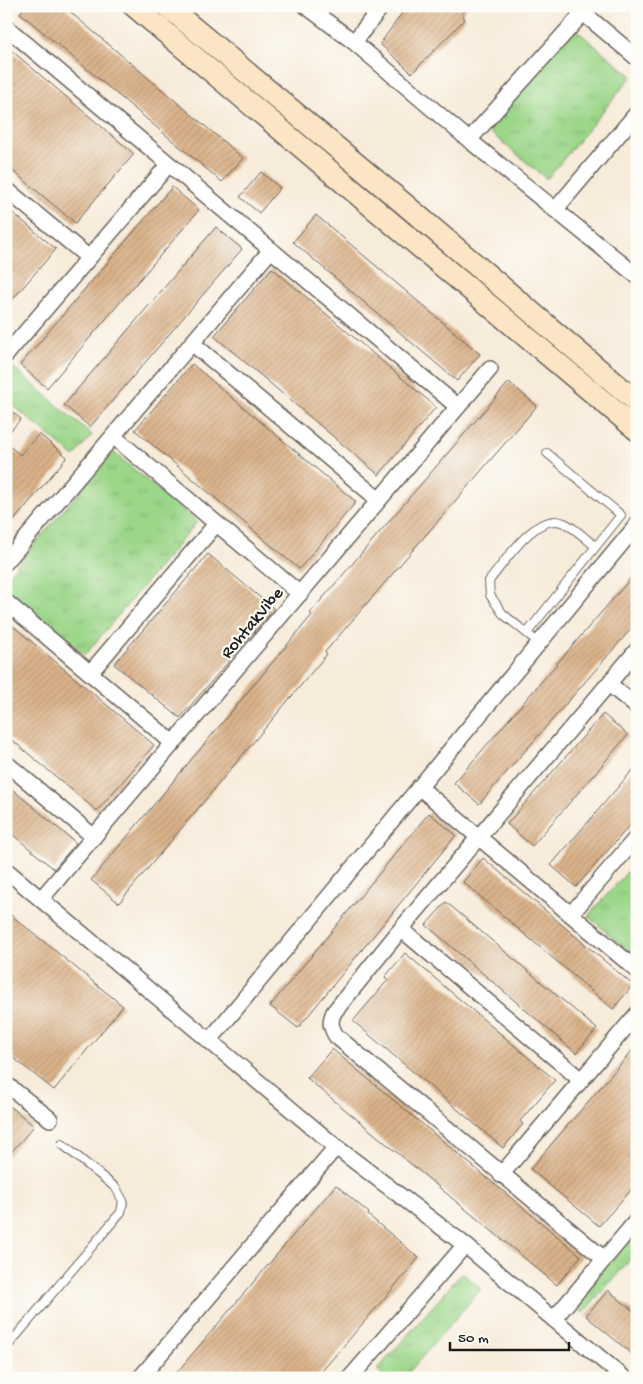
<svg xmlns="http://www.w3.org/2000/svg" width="643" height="1384" viewBox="0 0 643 1384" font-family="'Gochi Hand',sans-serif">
	<defs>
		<pattern id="grass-tufts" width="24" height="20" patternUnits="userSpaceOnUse" patternTransform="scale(1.25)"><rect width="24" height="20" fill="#9bd689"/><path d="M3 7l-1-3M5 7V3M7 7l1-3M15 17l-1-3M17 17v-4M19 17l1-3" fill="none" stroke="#85b776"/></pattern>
		<pattern id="building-hatch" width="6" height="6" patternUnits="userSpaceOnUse" patternTransform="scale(1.25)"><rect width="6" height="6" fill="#dab289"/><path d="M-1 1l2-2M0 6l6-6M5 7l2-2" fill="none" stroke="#ba9876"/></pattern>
	</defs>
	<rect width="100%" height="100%" fill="#fdfcf7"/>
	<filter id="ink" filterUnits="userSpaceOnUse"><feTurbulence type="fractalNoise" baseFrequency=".02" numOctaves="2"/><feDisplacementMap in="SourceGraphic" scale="10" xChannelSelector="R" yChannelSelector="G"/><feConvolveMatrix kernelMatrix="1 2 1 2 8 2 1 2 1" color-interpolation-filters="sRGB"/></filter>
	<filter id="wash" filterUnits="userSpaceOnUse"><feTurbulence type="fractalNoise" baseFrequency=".0096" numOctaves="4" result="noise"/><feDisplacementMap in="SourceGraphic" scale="20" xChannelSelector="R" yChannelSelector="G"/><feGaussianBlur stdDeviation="1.12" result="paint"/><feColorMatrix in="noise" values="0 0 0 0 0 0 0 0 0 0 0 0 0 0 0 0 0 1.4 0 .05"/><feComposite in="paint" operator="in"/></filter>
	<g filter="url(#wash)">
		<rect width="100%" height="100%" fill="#f7ebd9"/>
		<!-- grass -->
		<path fill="url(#grass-tufts)" stroke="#5c7952" d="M565,21l67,55 -85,103 -67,-55z
			M14,368l78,67 -18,22 -68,-58v-23z
			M113,452l84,70 -112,133 -79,-66v-11z
			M637,861v98l-49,-43z
			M627,1233l10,9v10l-54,61 -15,-13z
			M462,1273l19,16 -77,89h-18l-9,-8z"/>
		<g id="blocks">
			<!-- building -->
			<path fill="url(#building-hatch)" d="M26,6h37l180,152 -21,24 -202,-169z
				M407,6h61l-6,8 3,5 -53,54 -32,-29z
				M6,46l128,108 -59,69 -69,-58z
				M261,172l19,16 -21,25 -19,-16z
				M172,187l27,23 -152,178 -27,-23z
				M6,207l50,42 -50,58z
				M316,215l164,139 -23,27 -164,-139z
				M216,227l26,22 -152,178 -26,-22z
				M272,268l164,139 -57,68 -165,-139z
				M192,364l164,138 -57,67 -164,-139z
				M509,382l28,24 -212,246 2,2 -208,249 -28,-23 221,-265 -2,-2z
				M6,407l15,12 -15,17z
				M39,434l28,23 -61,73v-87l14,12z
				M208,554l66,55 -94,109 -66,-54z
				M637,571v51l-158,182 -25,-21z
				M6,620l148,125 -57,66 -91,-76z
				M603,714l25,21 -96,111 -25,-22z
				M637,765v52l-61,70 -25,-22z
				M6,784l70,59 -22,26 -48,-40z
				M429,813l27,22 -158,193 -28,-22z
				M483,858l150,127 -20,24 -150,-127z
				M446,902l151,127 -21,24 -150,-128z
				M6,911l117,95 -69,84 -48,-38z
				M405,953l150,127 -35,41 3,3 -20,24 -150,-127 35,-41 -3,-3z
				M637,1045v138l-38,43 -69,-57z
				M332,1049l249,207 -24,29 -250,-207z
				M6,1103l28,23 -28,32z
				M336,1185l33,28 -1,2 51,43 -103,120h-144z
				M608,1290l29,24v44l-51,-42z"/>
		</g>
	</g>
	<g filter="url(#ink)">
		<use href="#blocks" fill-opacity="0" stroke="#69645e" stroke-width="1"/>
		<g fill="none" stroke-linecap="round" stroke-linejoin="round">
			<defs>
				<path id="service" d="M527,633l94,-118 -74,-62
					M539,643l-36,-29 -13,-19 -1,-14c15,-18 48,-71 75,-58 10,4 22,16 31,23
					M6,1348l115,-136 2,-11 -7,-13 -54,-44"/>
				<path id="minor" d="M306,6l48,36 115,98 168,136
					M576,7l61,51
					M6,27l452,380
					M354,42l28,-36
					M469,140l114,-127
					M6,189l83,69
					M555,210l82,-97
					M192,343l187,157
					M6,355l163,-191
					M113,436l187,158
					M6,562l265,-312
					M6,602l167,141
					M90,673l126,-149
					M609,684l28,23
					M6,763l88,74
					M419,787l218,183
					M6,870l330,277 129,98 159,133
					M41,899l449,-530
					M571,914l66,-77
					M401,929l180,151
					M209,1041l428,-516
					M6,1084l44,35
					M501,1175l136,-161
					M603,1258l-267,-222c-5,-9 -7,-14 -2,-24l67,-83 236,-279
					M554,1319l83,-99
					M140,1378l196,-231
					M350,1378l115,-133"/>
				<path id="secondary" d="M134,6l503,424
					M167,6l236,197 234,199"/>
			</defs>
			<!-- service casing -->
			<use href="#service" stroke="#69645e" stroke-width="10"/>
			<!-- minor casing -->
			<use href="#minor" stroke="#69645e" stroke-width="18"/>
			<!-- secondary casing -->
			<use href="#secondary" stroke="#69645e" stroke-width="24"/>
			<!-- service -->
			<use href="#service" stroke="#fff" stroke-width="8"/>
			<!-- minor -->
			<use href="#minor" stroke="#fff" stroke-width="15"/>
			<!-- secondary -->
			<use href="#secondary" stroke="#fce5c4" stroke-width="21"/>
		</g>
	</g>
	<g text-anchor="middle" stroke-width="4.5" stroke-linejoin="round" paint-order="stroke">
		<!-- street labels -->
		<g font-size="18" fill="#1c1c1c" stroke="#fdfcf7">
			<text transform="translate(251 622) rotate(-50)" y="6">RohtakVibe</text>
		</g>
	</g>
	<!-- margin -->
	<rect width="643" height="1384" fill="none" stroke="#fdfcf7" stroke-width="25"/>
	<!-- scale -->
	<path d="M450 1342v8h119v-8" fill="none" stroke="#1c1c1c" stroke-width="2.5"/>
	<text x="458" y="1342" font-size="15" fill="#1c1c1c" stroke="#fdfcf7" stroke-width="4" paint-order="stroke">50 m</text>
</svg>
